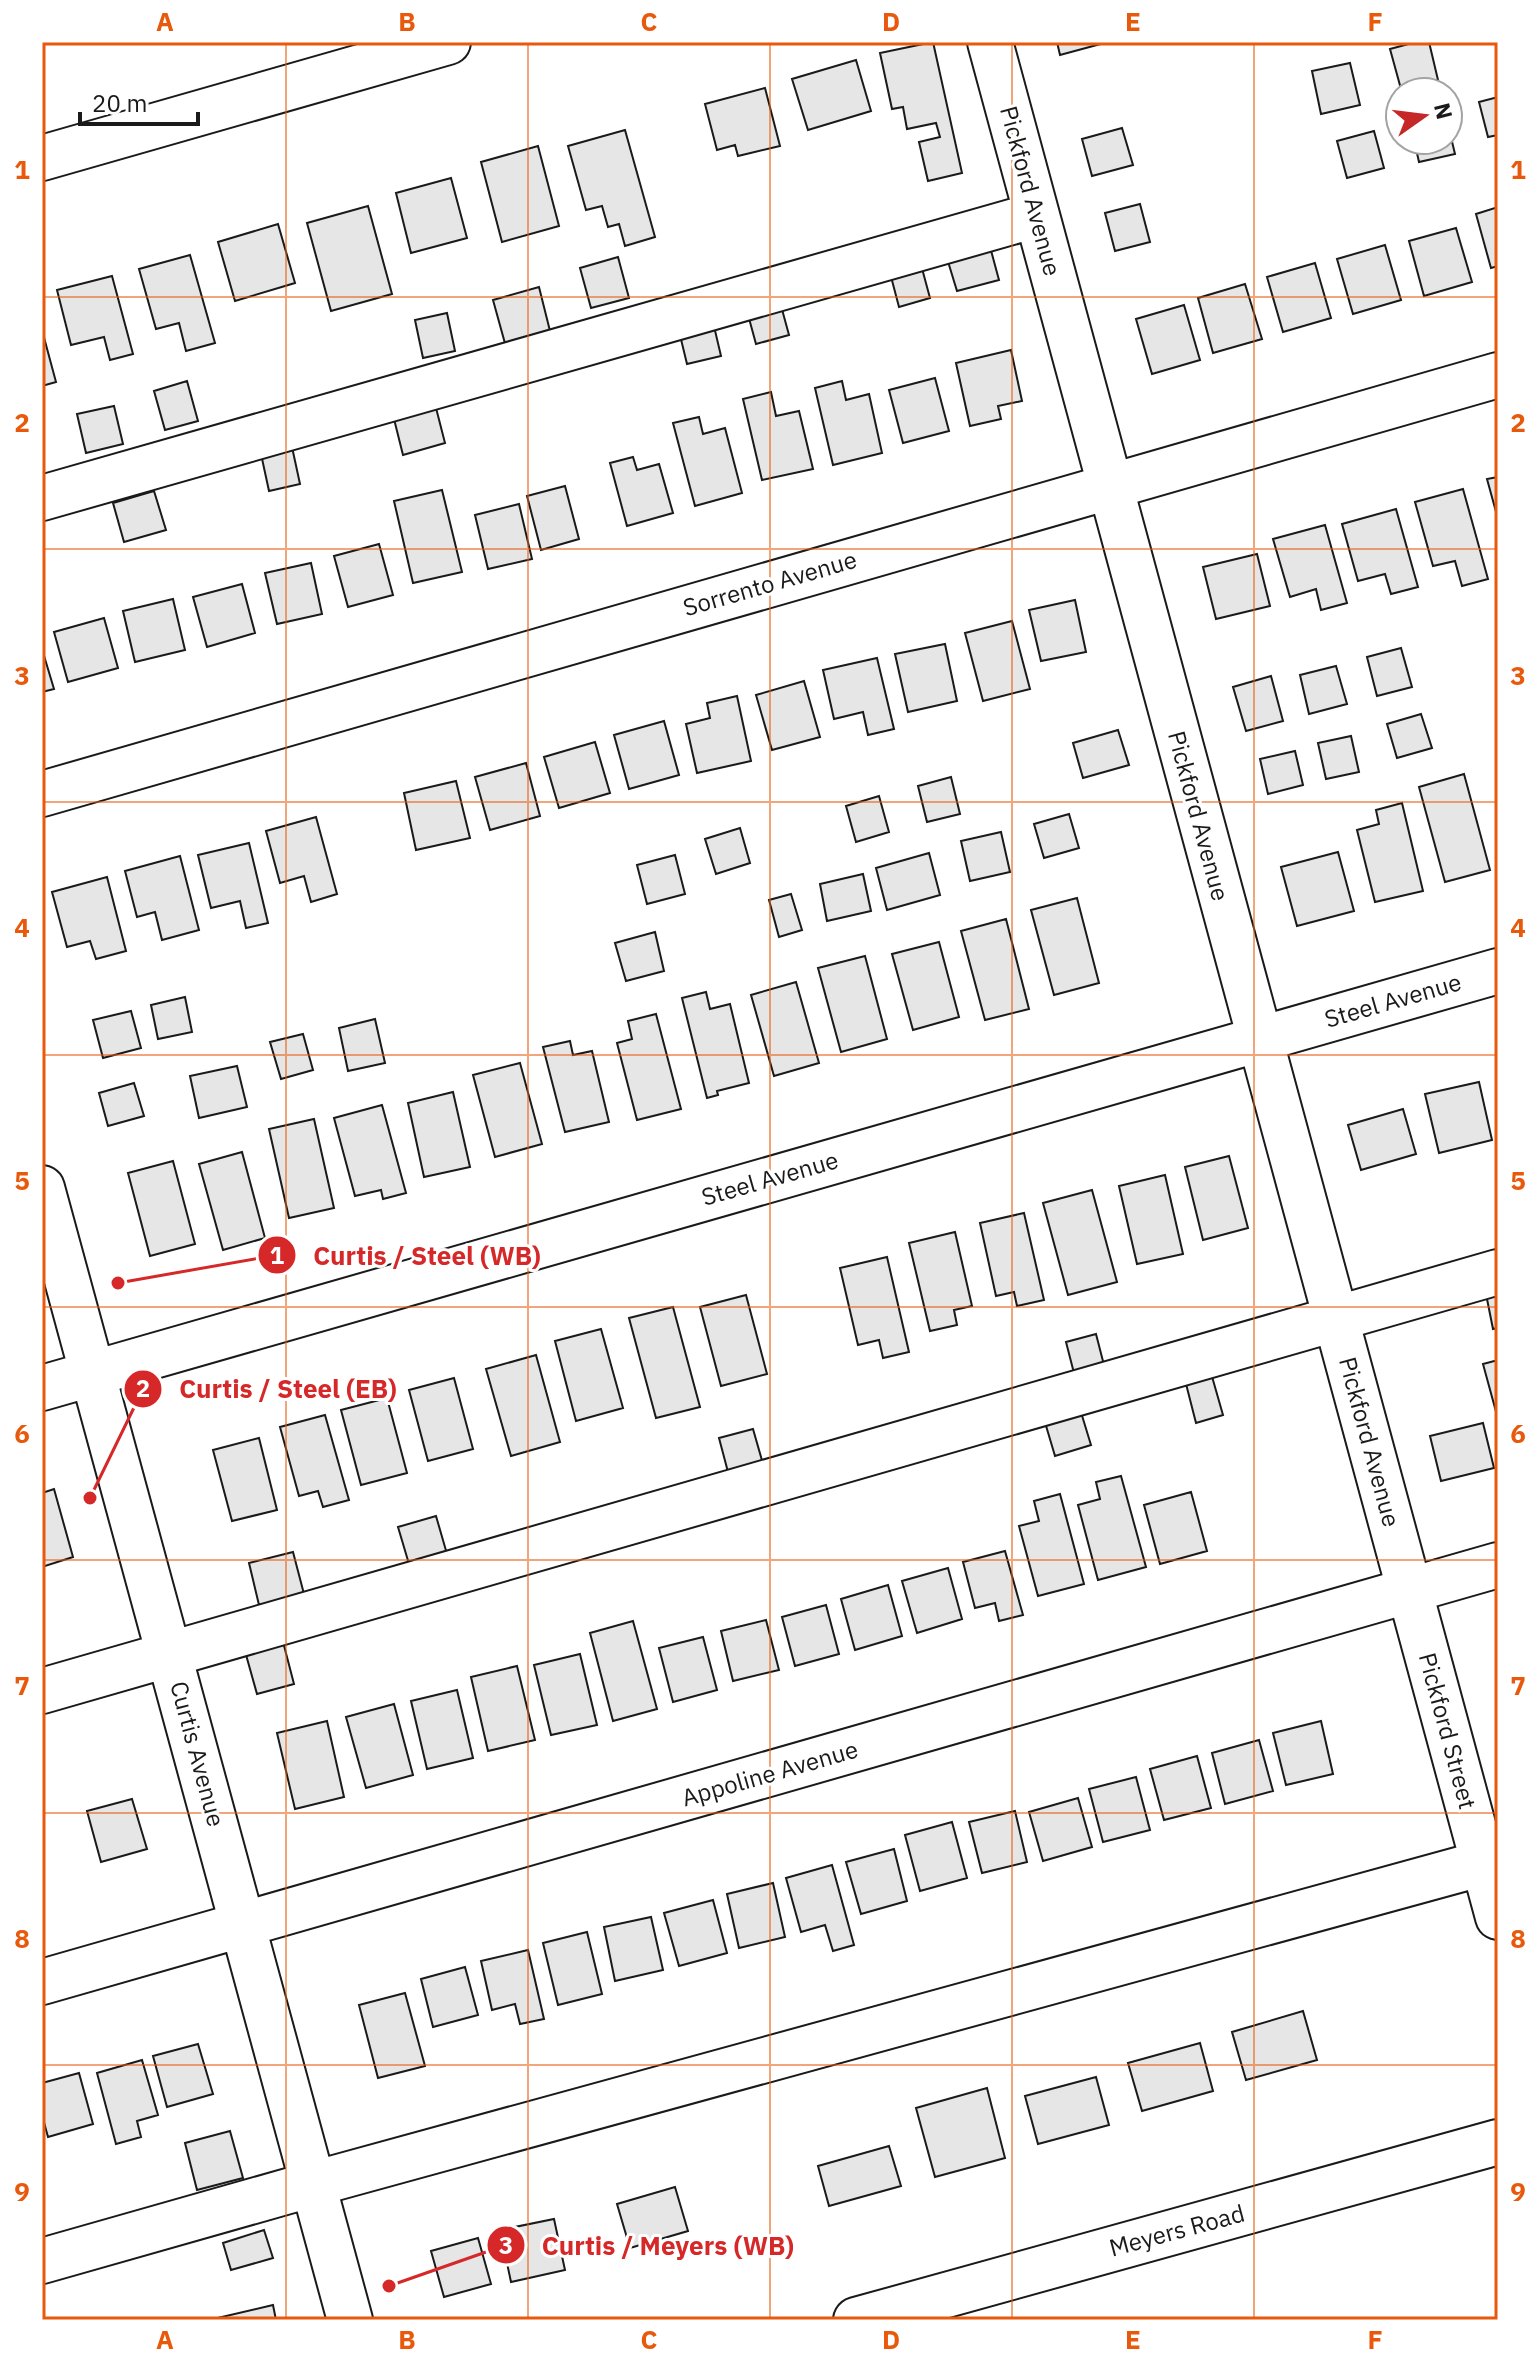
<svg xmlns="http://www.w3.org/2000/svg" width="1540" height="2362" viewBox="0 0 1540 2362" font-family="'IBM Plex Sans',sans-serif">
	<rect width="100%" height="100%" fill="#fff"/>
	<!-- building -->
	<path fill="#e6e6e6" stroke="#1a1a1a" stroke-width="2" d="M933,42l29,131 -34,8 -9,-39 21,-5 -4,-14 -29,6 -4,-22 -11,2 -12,-56z
		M1057,42h51l-48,13z
		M1416,42h13l9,38 -37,9 -11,-40z
		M856,60l15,51 -63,19 -16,-51z
		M1350,63l10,42 -39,9 -9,-43z
		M765,88l15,58 -42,10 -3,-11 -18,5 -12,-46z
		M1498,97v38l-10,2 -9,-35z
		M1448,125l7,29 -36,8 -5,-22h34z
		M1122,128l11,37 -41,11 -10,-37z
		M625,130l30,107 -30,9 -6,-22 -11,3 -6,-21 -16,4 -18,-64z
		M1374,131l10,37 -37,10 -10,-37z
		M538,146l21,80 -57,16 -21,-80z
		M451,178l16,60 -56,15 -15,-60z
		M1140,204l10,38 -35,9 -10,-38z
		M368,206l24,88 -61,17 -24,-88z
		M1498,207v59l-7,2 -15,-54z
		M278,224l17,59 -60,18 -17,-59z
		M1456,228l16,54 -48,14 -15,-55z
		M989,243l10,37 -42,11 -11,-36z
		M1385,245l16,55 -48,14 -16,-55z
		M190,255l25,88 -29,8 -7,-28 -23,6 -17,-60z
		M618,257l11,41 -38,10 -11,-40z
		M920,261l10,37 -31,9 -10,-38z
		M1315,263l16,55 -48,14 -16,-55z
		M112,276l21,78 -23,6 -6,-23 -33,8 -14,-55z
		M1245,284l17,55 -49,14 -15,-55z
		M539,287l12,48 -45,12 -13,-47z
		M780,302l9,33 -33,9 -9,-33z
		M1184,305l16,55 -48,14 -16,-55z
		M447,313l8,38 -32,7 -8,-38z
		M713,322l8,34 -34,8 -8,-33z
		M42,330l14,52 -14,4z
		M1011,350l11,51 -24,5 3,13 -31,7 -14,-63z
		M935,378l14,53 -46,12 -14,-53z
		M187,381l11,40 -33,9 -11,-39z
		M842,381l4,19 23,-6 13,59 -49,12 -18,-77z
		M771,392l5,24 23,-5 14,58 -51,11 -19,-81z
		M435,404l10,39 -42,12 -10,-40z
		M114,406l9,38 -37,9 -9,-39z
		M699,417l4,17 22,-6 17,65 -47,13 -22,-83z
		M292,447l8,37 -31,7 -8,-37z
		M633,457l4,13 22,-6 14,49 -46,13 -17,-63z
		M1498,477v42l-11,-40z
		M565,486l14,53 -38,11 -14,-54z
		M1463,489l25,90 -26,7 -7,-25 -22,5 -18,-64z
		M442,490l20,82 -49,11 -19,-82z
		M154,491l12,39 -42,12 -11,-39z
		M519,504l13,55 -44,10 -13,-54z
		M1396,509l22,78 -27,7 -6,-20 -27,7 -16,-57z
		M1325,525l22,78 -26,7 -5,-21 -26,8 -17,-58z
		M379,544l14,51 -45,12 -14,-51z
		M1257,554l13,52 -54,13 -13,-52z
		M311,563l11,51 -45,10 -12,-51z
		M242,584l13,49 -48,14 -14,-50z
		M173,599l12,51 -50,12 -12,-51z
		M1075,600l11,52 -45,9 -12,-51z
		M104,618l14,50 -50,14 -14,-50z
		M1012,621l18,68 -47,12 -18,-68z
		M945,644l12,57 -49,11 -13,-58z
		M1401,648l11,39 -35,9 -10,-39z
		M42,649l12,40 -12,3z
		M877,658l17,71 -26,6 -5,-23 -29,7 -11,-49z
		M1336,666l11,38 -38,10 -9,-39z
		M1271,676l12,45 -37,10 -13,-44z
		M804,681l16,56 -48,13 -16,-55z
		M737,696l14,65 -54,12 -11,-49 24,-6 -3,-15z
		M1421,714l11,34 -35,10 -10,-34z
		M664,721l15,54 -50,14 -15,-54z
		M1118,730l11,35 -46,13 -10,-35z
		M1351,736l8,36 -33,7 -8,-36z
		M595,742l15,51 -51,15 -15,-51z
		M1295,751l8,34 -35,9 -8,-35z
		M526,763l14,53 -50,14 -15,-53z
		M1464,774l26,96 -45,12 -26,-95z
		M951,777l9,37 -33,8 -9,-36z
		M456,781l14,57 -54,12 -12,-57z
		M879,796l10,36 -33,10 -10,-36z
		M1402,803l21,88 -48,11 -18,-72 22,-6 -3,-14z
		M1069,814l10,34 -35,10 -10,-34z
		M316,817l21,77 -26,8 -7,-26 -24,7 -14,-52z
		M740,828l10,35 -34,11 -11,-35z
		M1001,832l9,40 -40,9 -9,-40z
		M249,843l19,80 -22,5 -6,-27 -29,7 -13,-53z
		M1338,852l16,59 -57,15 -16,-59z
		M929,853l11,42 -53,15 -11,-42z
		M675,855l10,39 -38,10 -10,-39z
		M180,856l19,74 -37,10 -7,-28 -18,5 -12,-46z
		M863,874l8,37 -44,10 -7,-37z
		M107,877l19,74 -30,8 -6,-18 -23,6 -15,-55z
		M791,894l11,36 -23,7 -10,-37z
		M1077,898l22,85 -45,12 -23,-85z
		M1006,919l23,90 -44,11 -24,-89z
		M655,932l9,39 -38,10 -11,-38z
		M939,942l20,75 -46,13 -21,-76z
		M865,956l22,83 -46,13 -23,-84z
		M796,982l23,81 -45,13 -23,-81z
		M706,992l4,17 20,-5 19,79 -32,8 1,4 -11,3 -25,-100z
		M185,997l7,35 -34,7 -7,-34z
		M131,1011l10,37 -38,10 -10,-38z
		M656,1014l25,95 -44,11 -20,-77 15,-4 -4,-18z
		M375,1019l10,44 -37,8 -9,-43z
		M303,1034l10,36 -32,9 -11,-37z
		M570,1041l3,14 19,-4 17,71 -44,10 -22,-85z
		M520,1063l22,81 -47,13 -22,-82z
		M237,1066l10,41 -48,11 -9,-42z
		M1479,1082l13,58 -53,13 -14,-59z
		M134,1083l10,33 -36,10 -9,-33z
		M453,1092l17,75 -46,10 -16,-74z
		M382,1105l24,88 -23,6 -2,-9 -26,6 -21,-78z
		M1403,1109l13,45 -55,16 -13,-45z
		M314,1119l20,89 -45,10 -20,-89z
		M242,1152l23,86 -42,12 -24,-86z
		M1229,1156l19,72 -45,12 -18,-73z
		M173,1161l22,83 -45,12 -22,-83z
		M1165,1175l18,79 -46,10 -18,-78z
		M1092,1190l25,92 -49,13 -25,-92z
		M1024,1213l20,87 -27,6 -3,-14 -18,4 -16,-73z
		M955,1232l17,74 -18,4 3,15 -27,6 -21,-88z
		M887,1257l22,95 -26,6 -4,-18 -21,5 -18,-77z
		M1498,1286v42l-5,1 -8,-40z
		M746,1295l21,79 -46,12 -21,-79z
		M673,1307l27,100 -44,11 -27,-100z
		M601,1329l22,79 -47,13 -21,-80z
		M1096,1334l9,35 -30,8 -9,-35z
		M536,1355l24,87 -49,14 -25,-87z
		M1498,1360v59l-15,-55z
		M1211,1373l12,42 -27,8 -11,-43z
		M454,1378l19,71 -45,12 -19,-71z
		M387,1398l20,75 -46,12 -20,-75z
		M1080,1409l11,36 -36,11 -11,-37z
		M325,1415l24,85 -26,7 -5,-16 -19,5 -19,-69z
		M1483,1423l11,45 -53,13 -11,-45z
		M753,1429l10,35 -35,8 -9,-34z
		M259,1438l18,72 -45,11 -19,-71z
		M1121,1476l25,91 -48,13 -20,-75 22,-6 -4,-17z
		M54,1489l19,68 -31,10v-74z
		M1191,1492l16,59 -47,13 -16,-59z
		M1060,1494l24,90 -46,12 -19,-70 20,-5 -5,-20z
		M436,1516l11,38 -38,10 -11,-37z
		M1005,1551l18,64 -24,6 -4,-18 -20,5 -12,-46z
		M293,1552l11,42 -45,11 -10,-42z
		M948,1568l14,51 -45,14 -15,-52z
		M888,1585l14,51 -47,14 -14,-51z
		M826,1605l13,49 -44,12 -13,-49z
		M766,1620l13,50 -46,11 -12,-50z
		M633,1621l24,88 -44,12 -23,-88z
		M281,1634l13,50 -37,10 -14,-50z
		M703,1637l14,53 -44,12 -14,-54z
		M580,1654l17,71 -46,10 -17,-70z
		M517,1666l18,74 -47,11 -17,-74z
		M457,1690l16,68 -46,11 -16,-68z
		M394,1704l19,71 -47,13 -20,-71z
		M327,1721l17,76 -49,12 -18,-76z
		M1321,1721l12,53 -47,11 -13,-52z
		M1259,1740l14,51 -48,13 -13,-51z
		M1197,1756l14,52 -47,12 -14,-51z
		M1136,1777l14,53 -47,12 -14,-53z
		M1078,1798l14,49 -49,14 -14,-49z
		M132,1799l15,50 -46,13 -14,-51z
		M1015,1811l12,51 -45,11 -13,-51z
		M952,1822l15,56 -47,13 -15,-56z
		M894,1849l13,52 -46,13 -15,-52z
		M832,1865l22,80 -21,6 -8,-26 -24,7 -15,-54z
		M773,1883l12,54 -46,11 -12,-54z
		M713,1900l14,53 -48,13 -15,-53z
		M651,1917l12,53 -48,11 -11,-54z
		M587,1932l15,62 -44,11 -15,-62z
		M528,1950l16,69 -24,5 -5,-20 -23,6 -11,-49z
		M465,1967l13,48 -45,12 -12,-48z
		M405,1993l20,73 -47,12 -19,-73z
		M1303,2011l14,49 -71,20 -14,-48z
		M1200,2043l13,48 -71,20 -14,-48z
		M198,2044l15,50 -46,13 -14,-51z
		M142,2060l16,55 -21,6 4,16 -25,7 -19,-71z
		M79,2073l14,51 -45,13 -6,-22v-32z
		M1096,2077l13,48 -71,19 -13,-48z
		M987,2088l18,70 -70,19 -19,-69z
		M230,2131l13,47 -46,12 -12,-47z
		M889,2146l12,40 -72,20 -11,-40z
		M675,2187l13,44 -58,17 -13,-44z
		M554,2219l11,51 -54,12 -11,-52z
		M264,2230l9,28 -42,12 -8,-27z
		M478,2238l13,46 -47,13 -13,-46z
		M273,2305l3,15h-67z"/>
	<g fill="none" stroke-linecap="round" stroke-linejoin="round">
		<defs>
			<path id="minor" d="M990,42l508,1875
				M42,498l994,-283
				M42,794l1456,-419
				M42,1188l308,1132
				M42,1388l1456,-417
				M42,1691l1456,-419
				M42,1982l1456,-417
				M42,2261l271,-77 1185,-325
				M856,2320l642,-178"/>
			<path id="major" d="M42,158l406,-116"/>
		</defs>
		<!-- minor casing -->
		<use href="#minor" stroke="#1a1a1a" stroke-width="48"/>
		<!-- major casing -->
		<use href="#major" stroke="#1a1a1a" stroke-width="48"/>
		<!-- minor -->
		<use href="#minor" stroke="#fff" stroke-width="44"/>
		<!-- major -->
		<use href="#major" stroke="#fff" stroke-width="44"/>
	</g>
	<!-- grid -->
	<path fill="none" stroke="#e8590c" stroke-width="2" stroke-opacity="0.55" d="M286,42v2278M528,42v2278M770,42v2278M1012,42v2278M1254,42v2278M42,297h1456M42,549h1456M42,802h1456M42,1055h1456M42,1307h1456M42,1560h1456M42,1813h1456M42,2065h1456"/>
	<g text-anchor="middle" stroke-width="6" stroke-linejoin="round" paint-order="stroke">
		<!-- street labels -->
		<g font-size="24" fill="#1a1a1a" stroke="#fff">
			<text transform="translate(1030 191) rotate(75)" y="8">Pickford Avenue</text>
			<text transform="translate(770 584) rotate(-16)" y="8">Sorrento Avenue</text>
			<text transform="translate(1198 816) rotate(75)" y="8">Pickford Avenue</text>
			<text transform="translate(1393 1001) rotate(-16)" y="8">Steel Avenue</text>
			<text transform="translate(770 1179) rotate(-16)" y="8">Steel Avenue</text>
			<text transform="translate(1369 1442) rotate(75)" y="8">Pickford Avenue</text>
			<text transform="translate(1447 1731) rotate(75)" y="8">Pickford Street</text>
			<text transform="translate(197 1754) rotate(75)" y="8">Curtis Avenue</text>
			<text transform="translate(770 1774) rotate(-16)" y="8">Appoline Avenue</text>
			<text transform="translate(1177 2231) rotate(-15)" y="8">Meyers Road</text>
		</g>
	</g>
	<!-- callouts -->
	<path fill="none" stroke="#d62828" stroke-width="3" d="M118 1283L277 1255M90 1498L143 1389M389 2286L506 2245"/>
	<g fill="#d62828" stroke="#fff" stroke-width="3">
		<circle cx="118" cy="1283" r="8"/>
		<circle cx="90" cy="1498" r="8"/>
		<circle cx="389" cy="2286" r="8"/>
		<circle cx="277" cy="1255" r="20"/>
		<circle cx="143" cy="1389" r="20"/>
		<circle cx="506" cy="2245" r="20"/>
	</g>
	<g font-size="24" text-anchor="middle" font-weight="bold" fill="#fff">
		<text x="277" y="1264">1</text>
		<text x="143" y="1397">2</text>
		<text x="506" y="2254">3</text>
	</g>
	<g font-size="26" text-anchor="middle" font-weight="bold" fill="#d62828" stroke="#fff" stroke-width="6" stroke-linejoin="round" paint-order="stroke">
		<text x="427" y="1265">Curtis / Steel (WB)</text>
		<text x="288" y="1398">Curtis / Steel (EB)</text>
		<text x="668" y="2255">Curtis / Meyers (WB)</text>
	</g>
	<!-- border -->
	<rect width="1540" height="2362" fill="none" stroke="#ffffff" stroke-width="88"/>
	<!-- north arrow -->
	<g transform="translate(1424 116) rotate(76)"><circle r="38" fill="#ffffff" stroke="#a3a3a3" stroke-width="2"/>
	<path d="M0-6L14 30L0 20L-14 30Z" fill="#c62828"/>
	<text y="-12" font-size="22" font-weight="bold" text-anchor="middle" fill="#1a1a1a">N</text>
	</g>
	<!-- scale -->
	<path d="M80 112v12h118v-12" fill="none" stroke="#1a1a1a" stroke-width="4"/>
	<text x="92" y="112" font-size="24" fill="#1a1a1a" stroke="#ffffff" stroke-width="6" paint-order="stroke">20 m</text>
	<rect x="44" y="44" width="1452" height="2274" fill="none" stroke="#e8590c" stroke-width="3"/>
	<g font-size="26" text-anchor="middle" font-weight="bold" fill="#e8590c">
		<text x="165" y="31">A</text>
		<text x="407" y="31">B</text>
		<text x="649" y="31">C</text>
		<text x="891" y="31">D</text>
		<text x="1133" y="31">E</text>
		<text x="1375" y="31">F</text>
		<text x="22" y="179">1</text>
		<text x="1518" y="179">1</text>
		<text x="22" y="432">2</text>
		<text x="1518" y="432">2</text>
		<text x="22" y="685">3</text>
		<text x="1518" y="685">3</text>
		<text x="22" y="937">4</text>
		<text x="1518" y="937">4</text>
		<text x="22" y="1190">5</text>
		<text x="1518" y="1190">5</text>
		<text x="22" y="1443">6</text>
		<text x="1518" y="1443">6</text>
		<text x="22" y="1695">7</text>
		<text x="1518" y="1695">7</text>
		<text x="22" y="1948">8</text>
		<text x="1518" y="1948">8</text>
		<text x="22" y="2201">9</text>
		<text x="1518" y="2201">9</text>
		<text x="165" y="2349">A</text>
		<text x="407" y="2349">B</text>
		<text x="649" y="2349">C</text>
		<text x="891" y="2349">D</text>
		<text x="1133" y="2349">E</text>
		<text x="1375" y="2349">F</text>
	</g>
</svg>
